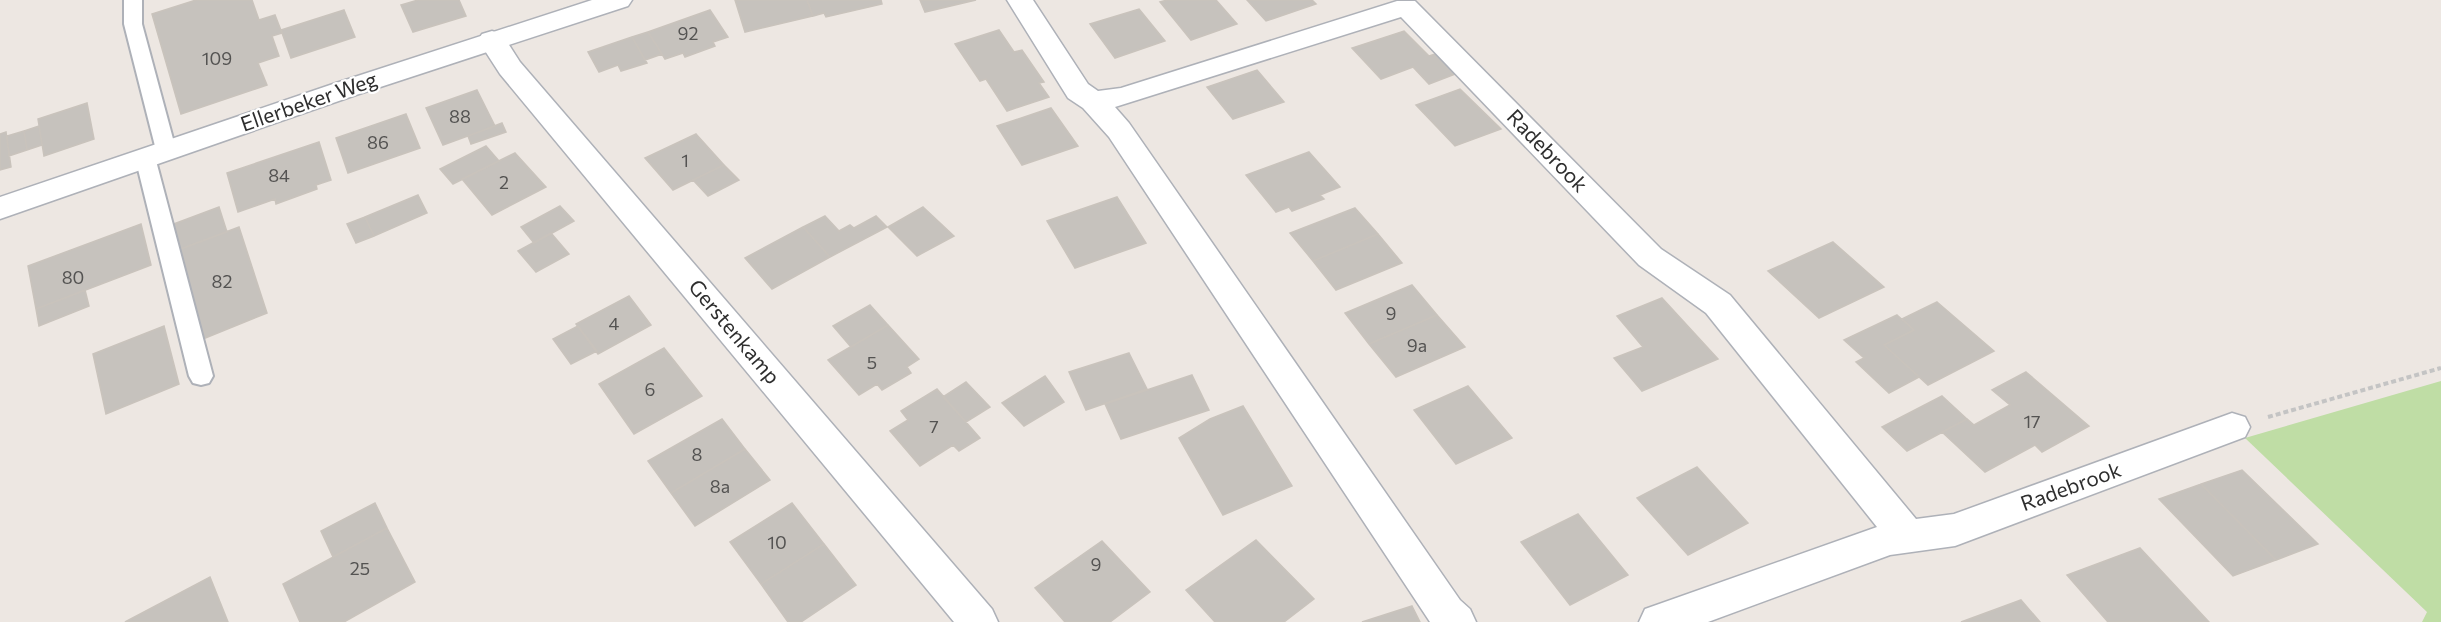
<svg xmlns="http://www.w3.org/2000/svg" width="2441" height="622" viewBox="0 0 2441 622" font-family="Commissioner,sans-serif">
	<rect width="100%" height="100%" fill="#ede7e2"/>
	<!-- green -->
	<path fill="#bfdda5" d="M2441,381v241h-19l5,-10 -182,-174z"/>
	<!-- building -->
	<path fill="#c6c2bd" stroke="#c9c3bc" stroke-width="1.5" d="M196,0h56l7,20 16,-5 7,18 -10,3 7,20 -21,7 9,22 -86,29 -29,-100z
		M418,0h41l7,16 -53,16 -12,-27z
		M735,0h72l6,16 -68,16z
		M807,0h74l1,4 -56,13 -2,-4 -11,3z
		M920,0h56l-51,12z
		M1167,0h49l21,24 -46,16 -31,-38z
		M1247,0h65l4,4 -50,17z
		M1139,9l26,32 -50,17 -25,-34z
		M344,10l11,27 -64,21 -10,-28z
		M710,10l18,27 -15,5 2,4 -30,11 -2,-4 -18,6 -17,-27z
		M999,30l15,22 8,-2 22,32 -5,1 10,14 -42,14 -21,-32 -6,2 -25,-37z
		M1404,31l25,25 9,-3 20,20 -29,11 -16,-17 -32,12 -29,-31z
		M648,32l14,22 -17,6 -13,-23z
		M632,37l15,26 -26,8 -3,-6 -19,7 -11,-20z
		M1257,70l27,32 -51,17 -26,-32z
		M1460,89l41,40 -46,17 -39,-41z
		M477,90l18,36 -52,19 -17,-37z
		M87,103l7,36 -50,17 -6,-37z
		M1051,108l27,38 -56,19 -25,-39z
		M406,114l14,34 -72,25 -12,-35z
		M502,123l4,9 -35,12 -3,-8z
		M39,126l3,19 -15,5 -3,-19z
		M24,131l3,19 -18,6 -2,-20z
		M6,132l5,35 -11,3v-36z
		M696,134l28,31 -51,25 -28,-32z
		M319,142l12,38 -15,5 1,4 -41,15 -1,-5 -37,13 -11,-39z
		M486,146l13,15 -46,23 -13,-15z
		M1309,152l31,35 -20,8 4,4 -32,12 -3,-4 -13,5 -30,-37z
		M515,153l31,34 -54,28 -30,-36z
		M724,165l15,15 -31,16 -15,-16z
		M418,195l9,18 -53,23 -9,-19z
		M1117,197l29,46 -71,25 -28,-47z
		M560,206l14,15 -40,22 -13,-16z
		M219,207l8,25 -49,18 -7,-25z
		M923,207l31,29 -37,20 -29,-29z
		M1355,208l23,26 -65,27 -23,-28z
		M825,216l14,15 11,-6 4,3 22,-12 11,11 -57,30 -27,-30z
		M365,217l9,19 -18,7 -9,-19z
		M141,224l10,41 -115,44 -8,-43z
		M239,227l28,86 -64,26 -25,-89z
		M803,227l27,30 -58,32 -27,-31z
		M551,233l18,21 -33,18 -18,-21z
		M1378,234l24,29 -66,27 -23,-29z
		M1833,242l51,45 -65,31 -51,-47z
		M1412,285l25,30 -68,29 -24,-31z
		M85,290l4,16 -50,20 -3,-17z
		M629,296l22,29 -53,29 -22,-30z
		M1662,298l56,61 -76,32 -28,-33 29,-11 -26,-31z
		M1937,302l57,49 -66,34 -44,-40 30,-15 -12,-11z
		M870,305l18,20 -37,22 -18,-21z
		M1437,315l28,32 -69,30 -27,-33z
		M1897,315l17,15 -30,15 35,32 -30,16 -33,-31 8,-4 -20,-18z
		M888,325l31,34 -12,8 4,6 -29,17 -5,-6 -18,11 -31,-35z
		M164,326l15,58 -73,30 -13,-60z
		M578,326l19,25 -26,13 -18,-25z
		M664,348l38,48 -68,38 -35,-50z
		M1129,353l18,36 -61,21 -17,-38z
		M2026,372l63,54 -47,26 -7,-7 -50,27 -43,-40 25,-13 7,6 36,-20 -18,-15z
		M1192,375l17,35 -88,29 -16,-35z
		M1045,376l19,26 -40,24 -22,-23z
		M966,382l24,25 -24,15 -23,-25z
		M1468,386l44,52 -56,26 -42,-54z
		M937,389l43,49 -21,13 -6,-6 -33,21 -30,-35 18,-11 -7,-9z
		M1942,396l25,23 -60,32 -25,-24z
		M1243,406l49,80 -69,29 -44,-77 31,-19z
		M722,419l23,30 -74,44 -23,-32z
		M745,449l25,31 -75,46 -24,-33z
		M1697,467l51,56 -60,32 -51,-57z
		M2242,470l76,74 -42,16 -75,-76z
		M2201,484l75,76 -43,16 -74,-77z
		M375,503l12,25 -54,29 -12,-26z
		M792,503l32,41 -63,40 -31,-42z
		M1578,514l50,61 -58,30 -49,-63z
		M387,528l28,54 -71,40h-44l-17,-38z
		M1256,540l58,59 -30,23h-69l-29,-32z
		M1102,541l48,51 -40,30h-45l-30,-34z
		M824,544l32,41 -55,37h-13l-27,-38z
		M2140,548l69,74h-101l-41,-47z
		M210,577l18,45h-103z
		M2021,600l19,22h-79z
		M1412,606l8,16h-58z"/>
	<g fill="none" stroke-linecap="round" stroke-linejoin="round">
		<defs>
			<path id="lane" d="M124,0h18v24l34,126 -3,5h-14l-3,-5 -32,-126z
				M145,150l7,2 3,5 58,219 -4,7 -8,2 -8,-2 -4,-7 -54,-219 3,-5z"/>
			<path id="street" d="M1007,0h26l55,84 10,7 23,-3 276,-87h18l246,248 69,46 186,224 38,-5 278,-101 13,4 5,10 -5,10 -290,109 -65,9 -182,67h-69l6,-13 232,-82 -171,-214 -67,-48 -238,-248 -286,90 14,16 331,477 10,9 6,13h-46l-321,-485 -26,-29 -15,-10z
				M492,31l10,3 18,28 472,547 6,13h-44l-454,-548 -22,-34 4,-6z"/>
			<path id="secondary" d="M592,0h40l-4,6 -272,89 -356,124v-22l336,-114z"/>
		</defs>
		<!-- lane casing -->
		<use href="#lane" stroke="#aeb1b8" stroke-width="4"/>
		<!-- street casing -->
		<use href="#street" stroke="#aeb1b8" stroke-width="3"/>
		<!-- secondary casing -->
		<use href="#secondary" stroke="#aeb1b8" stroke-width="3"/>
		<!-- path -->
		<path stroke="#c4c4c4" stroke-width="4" stroke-dasharray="5 3" stroke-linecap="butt" d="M2268,417l173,-49"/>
		<!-- lane -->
		<use href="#lane" fill="#fff" fill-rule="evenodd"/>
		<!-- street -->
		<use href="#street" fill="#fff" fill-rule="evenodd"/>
		<!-- secondary -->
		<use href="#secondary" fill="#fff" fill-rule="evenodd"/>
	</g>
	<g text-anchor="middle" stroke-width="4.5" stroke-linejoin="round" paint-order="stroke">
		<!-- number labels -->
		<g font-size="18" fill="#545352">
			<text x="688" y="40">92</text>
			<text x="217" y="65">109</text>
			<text x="460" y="123">88</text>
			<text x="378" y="149">86</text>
			<text x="685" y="167">1</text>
			<text x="279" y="182">84</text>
			<text x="504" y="189">2</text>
			<text x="73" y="284">80</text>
			<text x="222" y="288">82</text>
			<text x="1391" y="320">9</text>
			<text x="614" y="330">4</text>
			<text x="1417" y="352">9a</text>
			<text x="872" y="369">5</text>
			<text x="650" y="396">6</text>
			<text x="2032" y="428">17</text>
			<text x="934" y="433">7</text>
			<text x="697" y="461">8</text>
			<text x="720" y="493">8a</text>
			<text x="777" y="549">10</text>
			<text x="1096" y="571">9</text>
			<text x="360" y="575">25</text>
		</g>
		<!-- street labels -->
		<g font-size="21" fill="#2e2e2e" stroke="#fff">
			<text transform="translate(309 102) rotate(-19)" y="7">Ellerbeker Weg</text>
			<text transform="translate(1547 151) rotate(46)" y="7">Radebrook</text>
			<text transform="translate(734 332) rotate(50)" y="7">Gerstenkamp</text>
			<text transform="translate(2071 487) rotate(-20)" y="7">Radebrook</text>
		</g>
	</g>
</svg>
